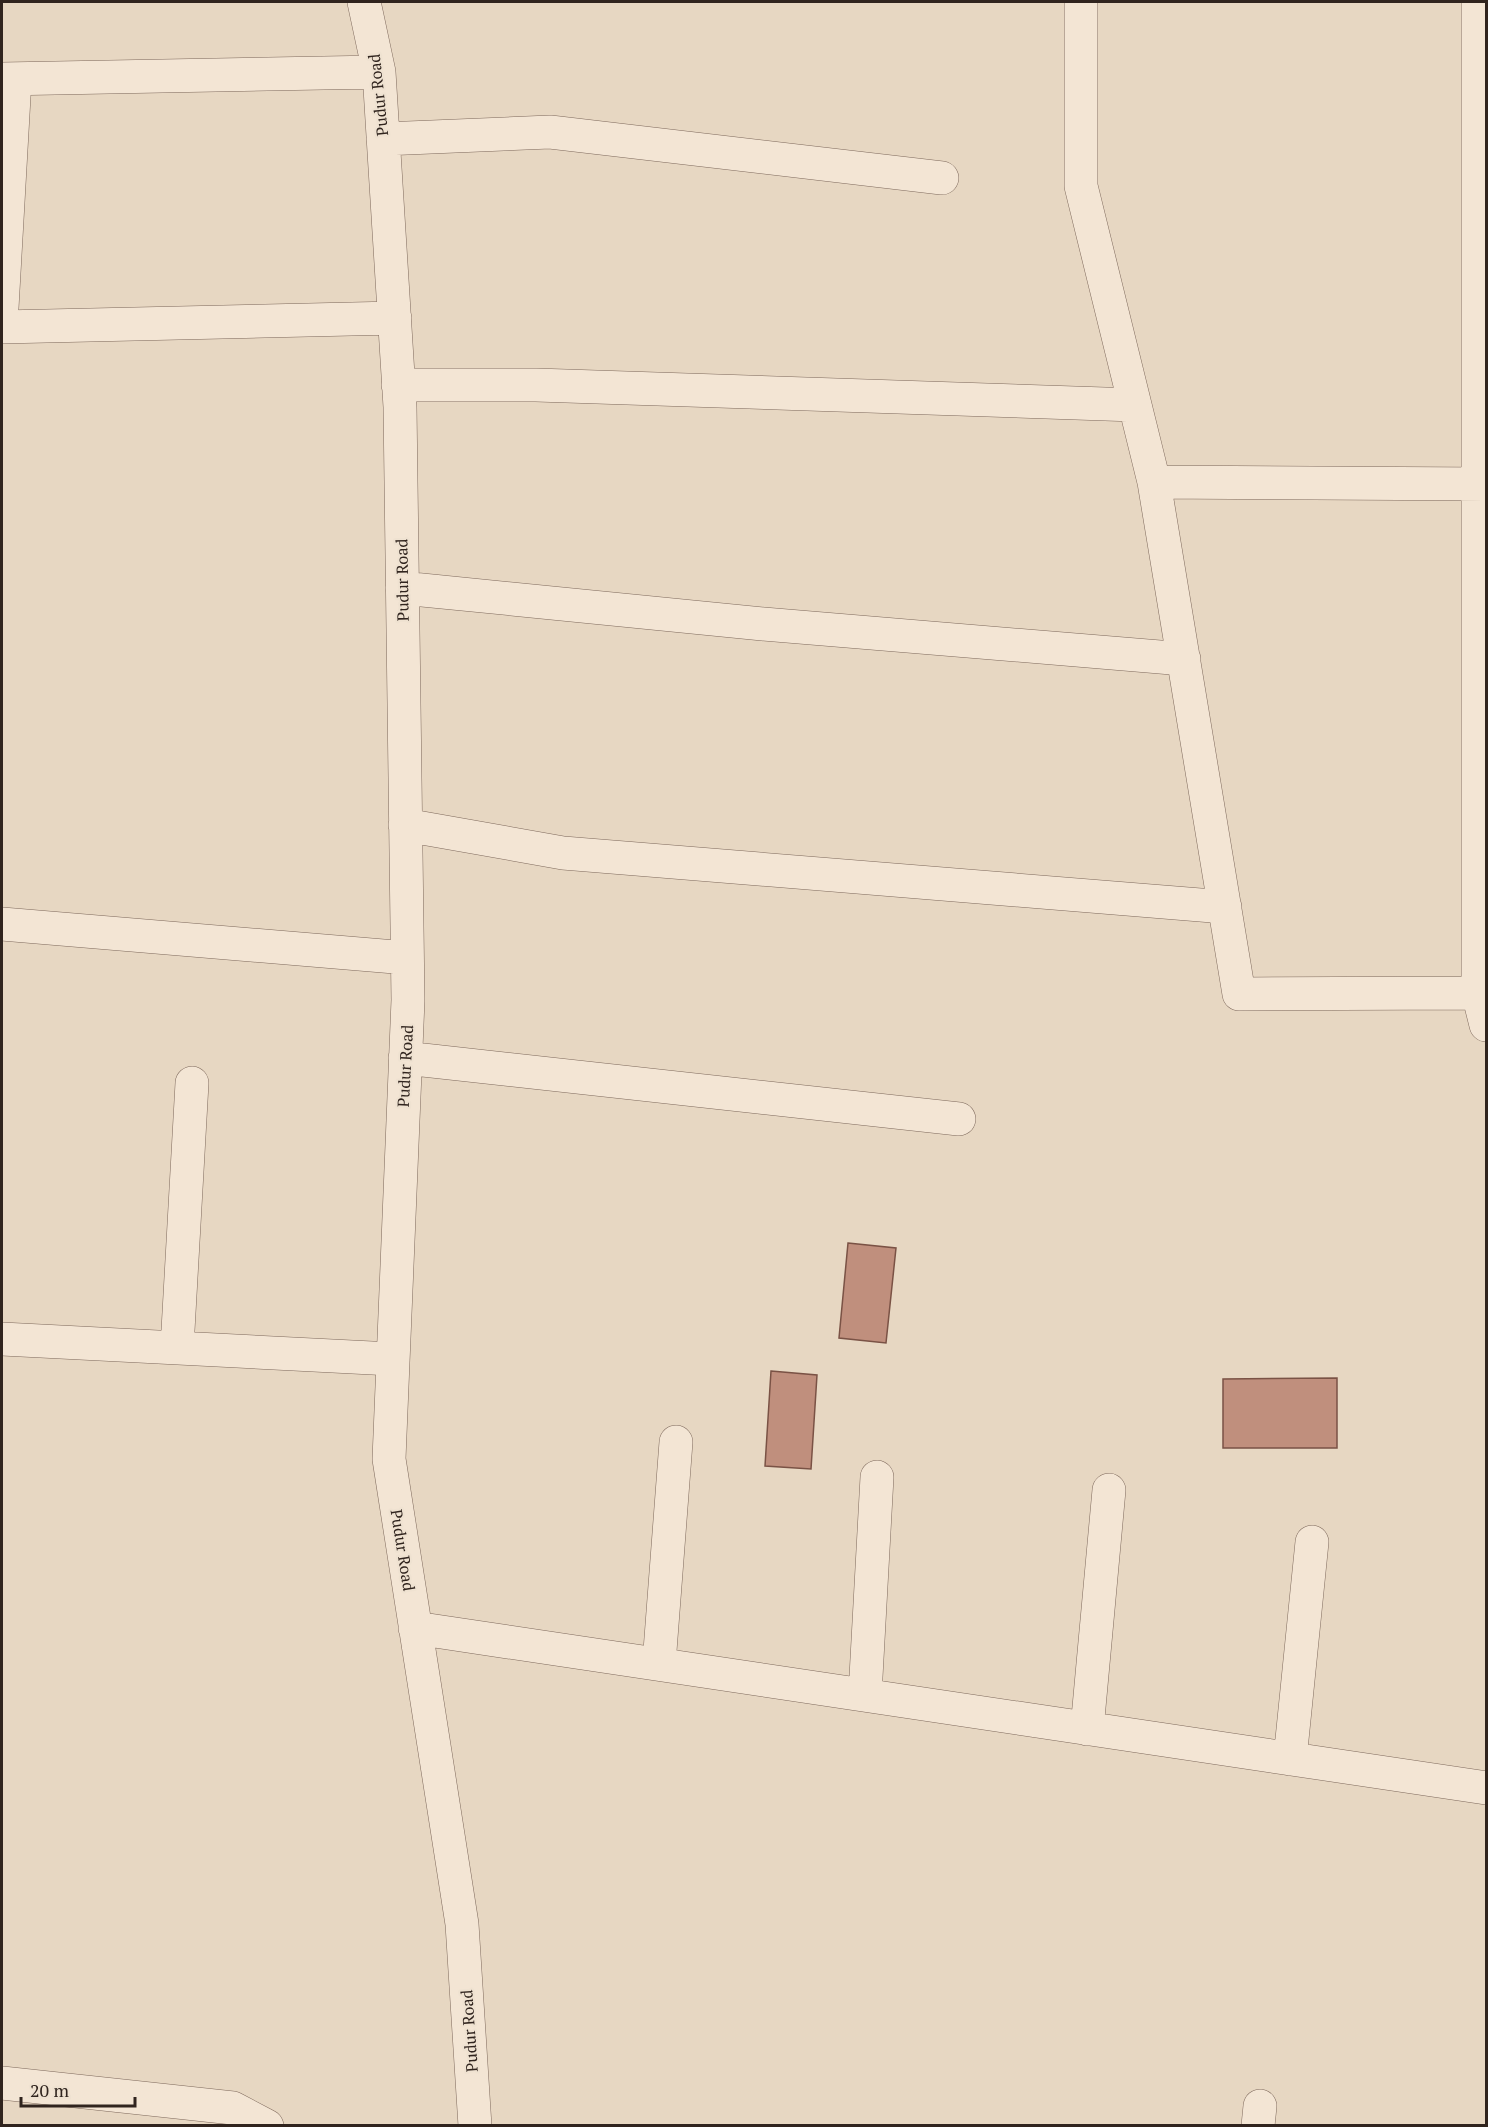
<svg xmlns="http://www.w3.org/2000/svg" width="1488" height="2127" viewBox="0 0 1488 2127" font-family="'PT Serif',serif">
	<rect width="100%" height="100%" fill="#e7d7c2"/>
	<!-- building -->
	<path fill="#c08f7d" stroke="#7a5245" stroke-width="1.5" d="M848,1243l48,5 -10,95 -47,-5z
		M771,1371l46,4 -6,94 -46,-3z
		M1337,1378v70h-114v-69z"/>
	<g fill="none" stroke-linecap="round" stroke-linejoin="round">
		<defs>
			<path id="minor" d="M364,2l15,70 21,335 8,593 -19,459 73,465 13,202
				M1081,2v184l73,296 85,512 239,-1
				M1478,2v991l8,32
				M2,79l377,-7
				M383,139l167,-7 392,46
				M2,308l13,-229
				M2,327l393,-9
				M398,385h138l599,20
				M1154,482l332,2
				M402,588l361,36 421,35
				M405,825l158,28 662,54
				M2,924l405,34
				M405,1058l554,61
				M2,1339l390,20
				M177,1348l15,-265
				M415,1628l1071,160
				M659,1664l17,-222
				M865,1695l12,-218
				M1087,1729l22,-239
				M1290,1759l22,-217
				M2,2083l231,25 34,18
				M1258,2126l2,-20"/>
		</defs>
		<!-- minor casing -->
		<use href="#minor" stroke="#7e695c" stroke-width="34"/>
		<!-- minor -->
		<use href="#minor" stroke="#f3e5d4" stroke-width="33"/>
	</g>
	<g text-anchor="middle" stroke-width="4.5" stroke-linejoin="round" paint-order="stroke">
		<!-- street labels -->
		<g font-size="16" fill="#30241e" stroke="#efe2d1">
			<text transform="translate(378 95) rotate(-96)" y="6">Pudur Road</text>
			<text transform="translate(402 580) rotate(-91)" y="6">Pudur Road</text>
			<text transform="translate(405 1066) rotate(-87)" y="6">Pudur Road</text>
			<text transform="translate(403 1550) rotate(81)" y="6">Pudur Road</text>
			<text transform="translate(469 2031) rotate(-94)" y="6">Pudur Road</text>
		</g>
	</g>
	<!-- border -->
	<rect width="1488" height="2127" fill="none" stroke="#30241e" stroke-width="6"/>
	<!-- scale -->
	<path d="M21 2097v9h114v-9" fill="none" stroke="#30241e" stroke-width="3"/>
	<text x="30" y="2097" font-size="18" fill="#30241e" stroke="#efe2d1" stroke-width="4.5" paint-order="stroke">20 m</text>
</svg>
